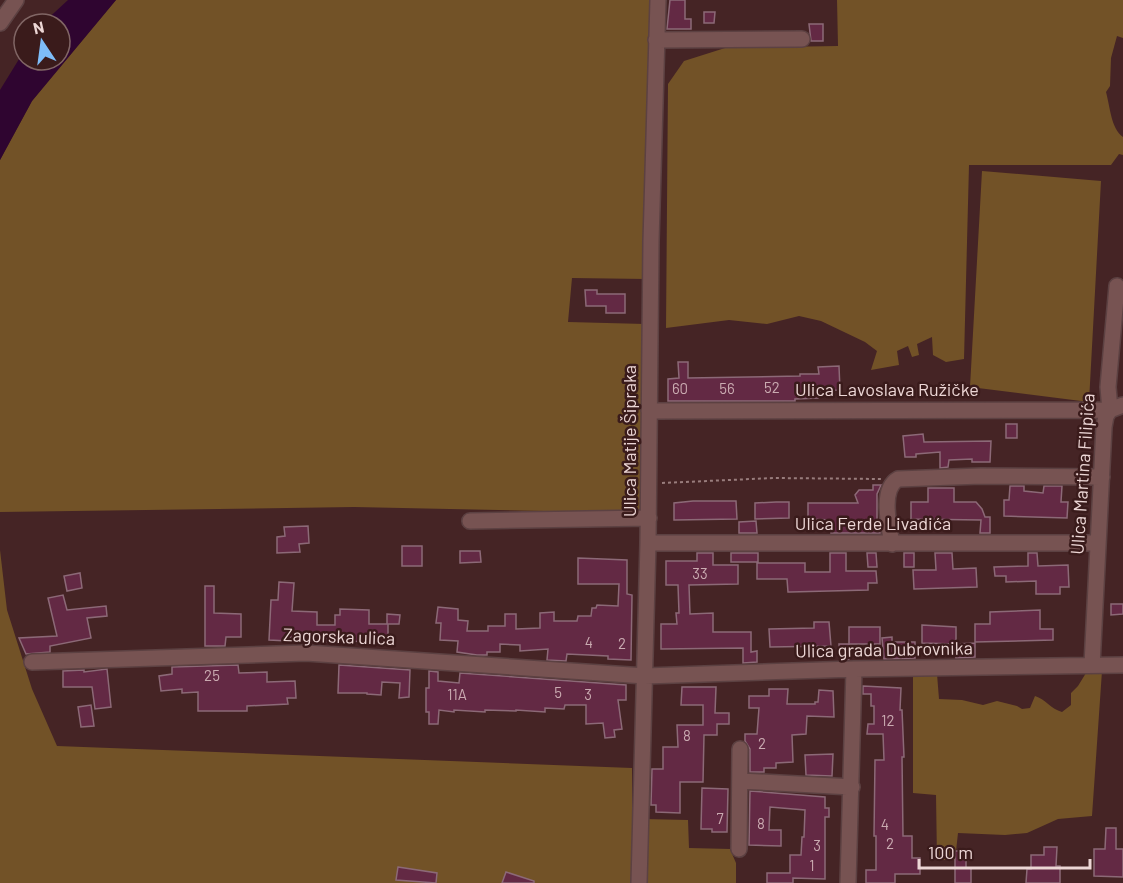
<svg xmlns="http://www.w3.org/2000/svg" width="1123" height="883" viewBox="0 0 1123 883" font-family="Barlow,sans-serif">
	<rect width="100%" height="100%" fill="#452425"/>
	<!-- green -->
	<path fill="#725227" d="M116,0h535l-4,279 -75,-1 -4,44 77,2 -4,189 -287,-6 -354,5v-352l32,-59z
		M837,0h286v38l-6,-2 -6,22 -1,28 -4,6c4,14 5,37 17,45v18l-4,-1 -8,11h-142l-5,194 -18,3 -13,-7 -1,-18 -15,7 2,11 -7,2 -4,-11 -11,5 2,14 -28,5 6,-19 -12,-9 -44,-21 -22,-5 -32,8 -38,-4 -63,8 2,-244 16,-23 41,-13 113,-2z
		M982,171l119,10 -12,221 -119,-15z
		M0,550l7,60 25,79 25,57 575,22v115h-632z
		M1102,671l-10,145 -34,3 -31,14 -22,2 -47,-2 -3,27h-18l-1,-65 -23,-2v-116l24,-3 2,25 23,1 21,5 14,-4 20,5 5,3 8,-1 5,-12c10,3 16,13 27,16l9,-7v-12l7,-7 8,-13z
		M643,819l45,1 1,28 41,1 6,14v20h-95z"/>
	<!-- water -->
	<path fill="#2f0530" d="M68,0h48l-84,101 -32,59v-70l24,-39v9h36v-36h-18z"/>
	<!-- building -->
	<path fill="#632944" stroke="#8c6977" stroke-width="1.5" d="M670,0h15v19h6v10h-24z
		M704,12h11l-1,11h-10z
		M809,24h14v17h-12z
		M585,290h12v4h28v19h-19v-7h-20z
		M678,362h10v16l112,-2v-2h19l-1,-7 21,-1 1,24 -23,1 1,7 -23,1v2h-127v-22l11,-1z
		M1006,424h11v14h-11z
		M923,434l1,8 67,-1 -1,21h-18v-3l-23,1 -1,7 -8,1v-16l-24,2v3h-11l-2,-21z
		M873,485h8l-4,9v29h2l1,10h-49v-13l-23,-1v-16h50l-3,-8 4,-5h14z
		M1010,486h14v5l19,2 1,-7h18l-1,16h7l-1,16 -63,-2v-16h5z
		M928,488h26v14h22l6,7 3,8h5v16h-10l1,-13 -70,-1v-17h17z
		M693,501h43l1,18 -63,1v-17z
		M776,502h13v16l-34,1v-16z
		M756,521l1,12h-18v-11z
		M308,526l1,17 -10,1 1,8 -23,1v-16l8,-1 -1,-9z
		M402,546h20v20h-20z
		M460,551h20l1,11 -21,1z
		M697,553h16v12h25v19l-49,1 1,29 23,-1v19h38v20l6,-1v11l-14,1v-15l-82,1v-25h16l-1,-11h3l-1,-28h-12v-24h31z
		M731,553h27v9h-27z
		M830,553h16v18h30l1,12h-9v7l-78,2h-2l-1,-13h-30v-16h48v9h25z
		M867,553h9l1,14h-9z
		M904,553h10v14h-10z
		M935,553h17l1,16 23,-1 1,19 -63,2 -1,-19h23z
		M1028,553h9l1,13 30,-1 1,22h-9v7h-24v-13l-30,1v-6h-11l-1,-9 34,-1z
		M578,558l49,2v34l5,1 -1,65 -23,-1v-3l-41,-2 -1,7 -19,-1 1,-11 -28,2v-6l-20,-1v8h-13v3h-10l-20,-3 1,-11 -18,-1 1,-17h-5l2,-16 20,2v11l10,1 -1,10h21v-5h17v-12h11v15l24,-1v-15l14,-1v9h23l1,-5h13l1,-8h4l1,-3 21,1 1,-22h-41z
		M80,573l2,15 -15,3 -3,-15z
		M279,582l15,1 -2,28 25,1v13h18v-10h5v-6l29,1v14h19v19h-17v-2l-44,1v-3l-39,-2v4l-19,-1 2,-40h7z
		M205,586h9v27l27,1v23h-15l-1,9h-20z
		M63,595l4,15 39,-4 1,10 -20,2 4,20 -41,8v6l-24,2 -7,-16 38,-2 -9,-38z
		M1111,604h12v10l-12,1z
		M1040,610v19h13v11l-78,2v-18h15v-12z
		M387,614l13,1 -1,9h-12z
		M814,622h15l2,24 -61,1 -1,-18 45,-1z
		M922,625l34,2v17l-34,-1z
		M849,627h31v17h-31z
		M892,637v5h23v16l-31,1 -2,-21z
		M975,643v14l-19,1v-14z
		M839,644h10v15l-9,1z
		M238,665l1,8 28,-1v10l28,-1 1,17h-9l1,6 -41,2v5h-49v-19l-16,1v-4l-21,2 -2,-15 13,-2v-7z
		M339,665l71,5 -1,27 -10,1 1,-15 -18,-1 -1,13 -14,-1v-1h-29z
		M107,669l4,38 -16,2 -3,-22h-29v-16l21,-1v2z
		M429,671l9,1v9l21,2 1,-10 166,12v15h-8l4,29 -8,1 1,7 -10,1 -2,-15 -17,1v-19h-21l-1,4 -19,-1v4l-29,-2v1l-31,-1v2l-31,-2v2l-15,-2 -1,14h-9v-12h-3v-24h3z
		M863,686l38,2 -1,22h2l2,47h-2l1,79h9v22h8v16h-25v9h-29v-13h10v-34h-2l1,-76h9l-1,-26h-16l1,-10h6v-18h-3v-12h-8z
		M682,687h34l-1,26h14v11h-12v11h-13l-1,47h-23v31l-24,-1v-7h-5l1,-36h11v-22h15l-1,-22h26v-20h-22z
		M769,689h19l-1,15h28v-2h3l1,-12 14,1 1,26 -27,-1 -1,18 -14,1 1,27 -17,1v5h-12v4h-14v-23l-5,-8v-7h12l2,-26h-10v-12h20z
		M91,705l3,21 -13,1 -3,-20z
		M833,754l-1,22 -26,-1 -1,-20z
		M702,788l26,1 -1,43h-15v-3h-11z
		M750,791l75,6v11h4v9h-4v62l-32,-1v5h-26v-10h23v-18h11l1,-18h2l1,-27 -35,-3 -1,23h12v16l-32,-1z
		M1106,828h10v21h7v28l-29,-1v-27h11z
		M1044,847h13l-1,19h4v17h-34l1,-14h4v-14h13z
		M955,851h11v17h5v15h-16z
		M398,867l39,6 -1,10 -40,-3z
		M506,872l28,9v2h-32z"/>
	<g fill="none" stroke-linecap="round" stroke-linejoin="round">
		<defs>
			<path id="minor" d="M0,23l16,-23
				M656,40l146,-1
				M649,411l461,-1 13,-5
				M470,521l179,-3
				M648,543h450
				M892,544c-3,-18 -12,-55 6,-65l83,-3 121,1
				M32,662l274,-9 339,23 209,-7 269,-4
				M1092,665l12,-238 2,-11 4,-6 -2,-23 9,-101
				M741,781l111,6
				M739,849l1,-100
				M639,883l9,-340 3,-302 7,-241
				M848,883l6,-214"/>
		</defs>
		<!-- minor casing -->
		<use href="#minor" stroke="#5c4142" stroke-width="18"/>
		<!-- path -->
		<path stroke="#997d7d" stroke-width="2" stroke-dasharray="3 3" stroke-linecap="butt" d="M662,483l112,-5 107,1"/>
		<!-- minor -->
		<use href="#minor" stroke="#775352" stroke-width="15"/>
	</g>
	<g text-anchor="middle" stroke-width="5" stroke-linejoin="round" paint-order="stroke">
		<!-- number labels -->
		<g font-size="15" fill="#caabb1">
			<text x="772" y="393">52</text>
			<text x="680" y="394">60</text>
			<text x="727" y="394">56</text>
			<text x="700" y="579">33</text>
			<text x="589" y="648">4</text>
			<text x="622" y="649">2</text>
			<text x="212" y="681">25</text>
			<text x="558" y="698">5</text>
			<text x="457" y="700">11A</text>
			<text x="588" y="700">3</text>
			<text x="888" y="726">12</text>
			<text x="687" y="741">8</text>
			<text x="762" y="749">2</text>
			<text x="720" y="824">7</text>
			<text x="761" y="829">8</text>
			<text x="885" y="830">4</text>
			<text x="890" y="849">2</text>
			<text x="817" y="851">3</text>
			<text x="812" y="871">1</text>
		</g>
		<!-- street labels -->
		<g font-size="18" fill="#ecd6d5" stroke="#3a1b1b">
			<text x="887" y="396">Ulica Lavoslava Ružičke</text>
			<text transform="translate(630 441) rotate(-90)" y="6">Ulica Matije Šipraka</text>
			<text transform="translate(1083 474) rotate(-86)" y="6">Ulica Martina Filipića</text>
			<text x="873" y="530">Ulica Ferde Livadića</text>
			<text transform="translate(339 637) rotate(2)" y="6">Zagorska ulica</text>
			<text transform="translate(884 650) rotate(-1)" y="6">Ulica grada Dubrovnika</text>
		</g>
	</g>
	<!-- north arrow -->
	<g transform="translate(42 42) rotate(347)"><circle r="28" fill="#3a1b1b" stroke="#816665" stroke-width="1.5"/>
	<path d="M0-4.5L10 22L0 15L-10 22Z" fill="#7ebdf9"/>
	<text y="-9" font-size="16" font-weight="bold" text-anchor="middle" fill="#ecd6d5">N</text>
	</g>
	<!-- scale -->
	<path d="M919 859v9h171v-9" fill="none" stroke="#ecd6d5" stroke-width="3"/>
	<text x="928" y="859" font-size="18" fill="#ecd6d5" stroke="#3a1b1b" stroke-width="4.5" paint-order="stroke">100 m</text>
</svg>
